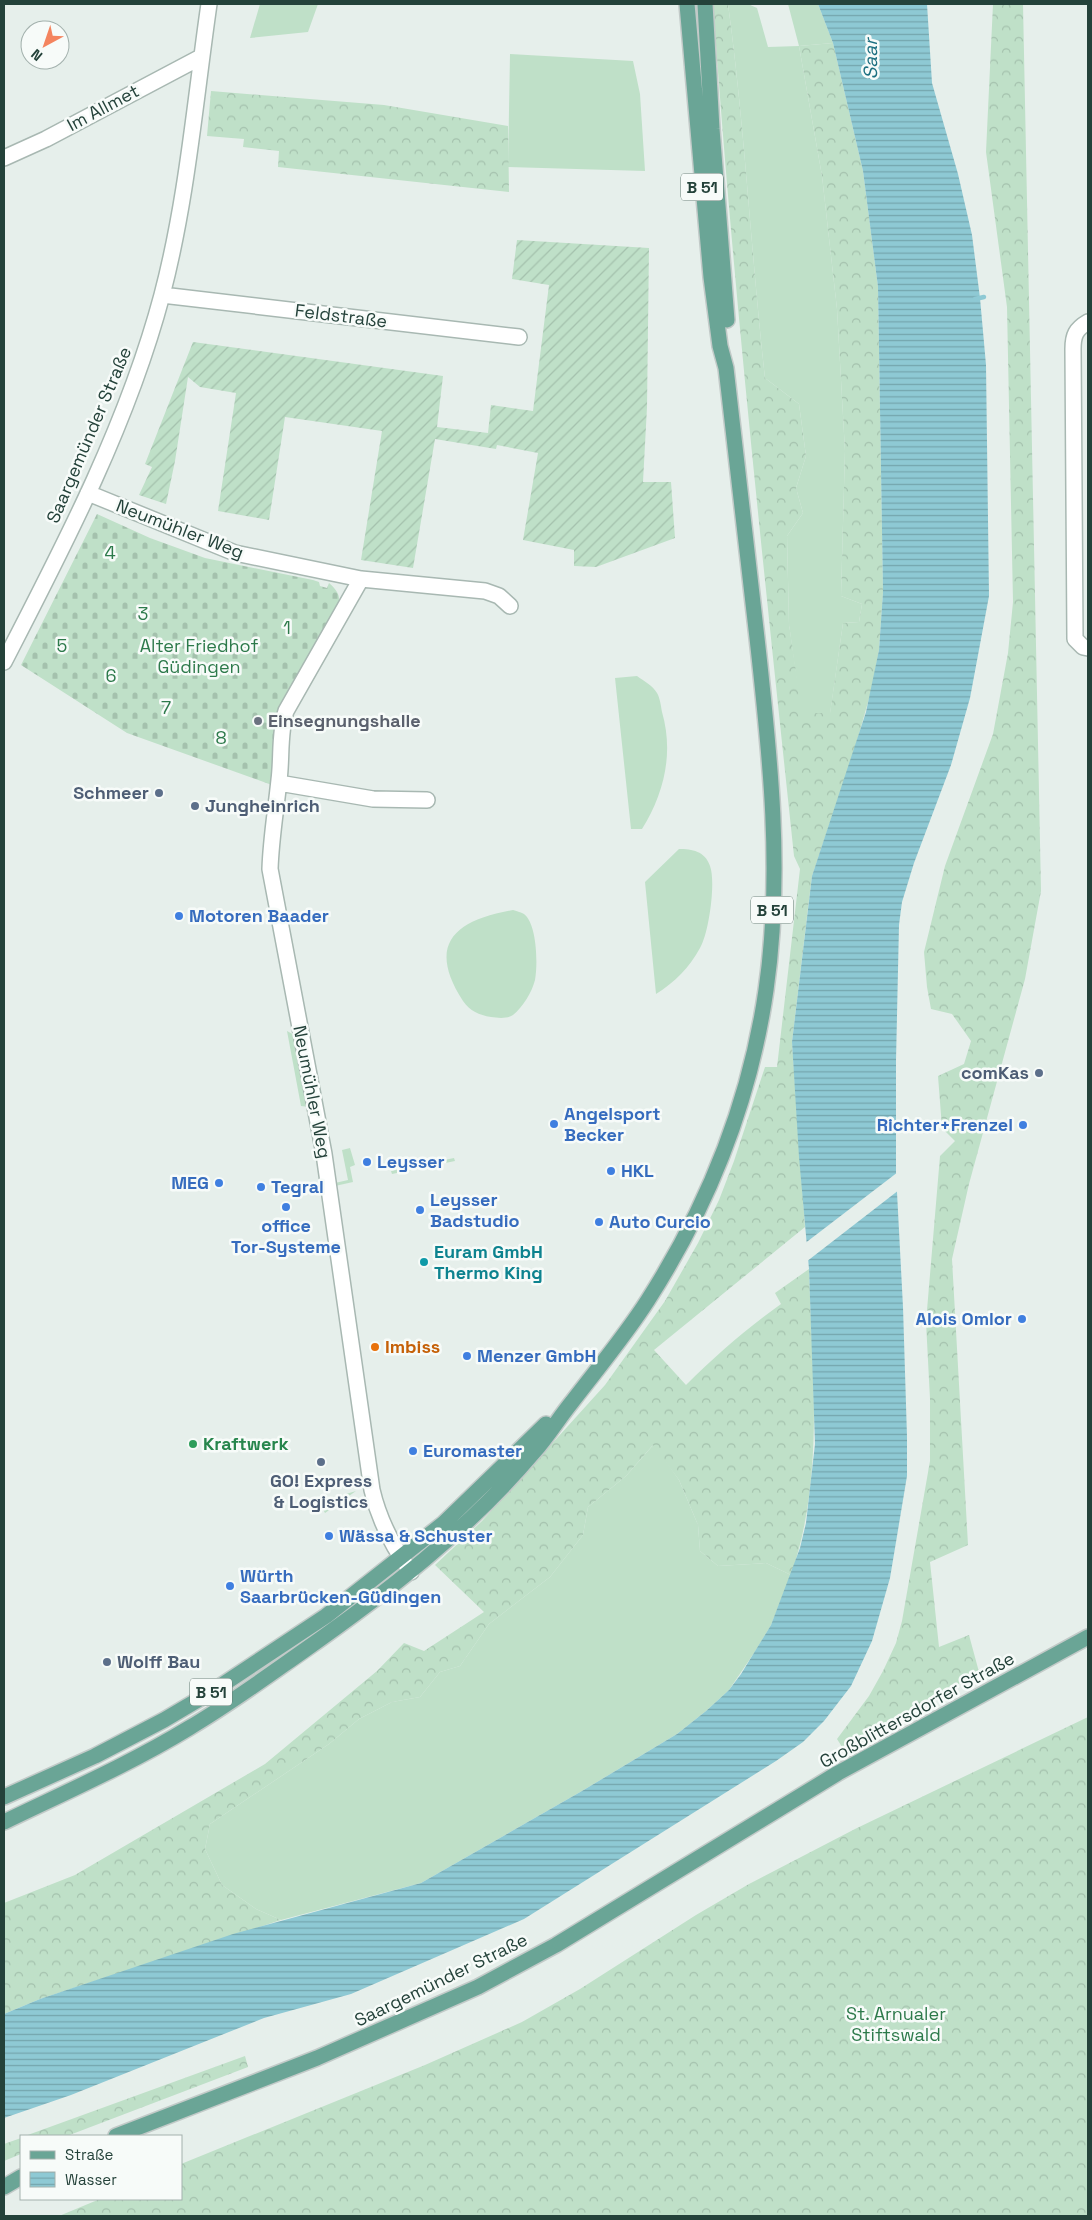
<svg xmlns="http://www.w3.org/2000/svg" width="1092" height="2220" viewBox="0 0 1092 2220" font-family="'Space Grotesk',sans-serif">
	<defs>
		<pattern id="forest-crowns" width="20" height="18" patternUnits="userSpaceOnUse" patternTransform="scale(1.25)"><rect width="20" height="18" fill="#bfe0c8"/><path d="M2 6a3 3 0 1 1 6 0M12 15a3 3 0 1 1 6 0" fill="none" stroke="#a4c1ad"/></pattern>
		<pattern id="cemetery-stones" width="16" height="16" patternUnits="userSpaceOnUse" patternTransform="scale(1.25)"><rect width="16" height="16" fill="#bfe0c8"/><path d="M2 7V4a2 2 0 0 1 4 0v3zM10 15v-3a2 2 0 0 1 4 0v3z" fill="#a4c1ad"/></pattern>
		<pattern id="garden-furrows" width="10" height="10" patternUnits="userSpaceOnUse" patternTransform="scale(1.25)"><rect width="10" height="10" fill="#bfe0c8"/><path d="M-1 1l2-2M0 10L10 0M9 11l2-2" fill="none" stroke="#a4c1ad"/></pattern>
		<pattern id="water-rules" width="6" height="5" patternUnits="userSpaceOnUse" patternTransform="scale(1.25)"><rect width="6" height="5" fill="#8ec9d4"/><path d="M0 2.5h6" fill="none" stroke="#74a5ad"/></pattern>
	</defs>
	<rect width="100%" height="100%" fill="#e6efeb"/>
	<!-- grass -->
	<path fill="#bfe0c8" d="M260,4h58l-10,28 -58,6z
		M728,4h20l9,4 11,39 31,-1 -11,-42h30l15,39 -34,3 23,130 15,133 8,142 -4,145 21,8 -3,18 -16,1 -13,91 -29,-1 -12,-89 -2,-88 16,-23 -7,-25 10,-32 -7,-52 -34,-26c-14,-124 -20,-250 -37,-374z
		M510,54l123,7 7,33 5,77 -137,-4z
		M637,676c7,5 16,10 20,17 3,5 4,13 5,19 12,41 2,82 -20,117h-11l-16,-151z
		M679,849c13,0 26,2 31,17 6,16 -1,67 -10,82 -11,20 -25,34 -44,46l-11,-112z
		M513,910c3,1 8,2 11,4 13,10 14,50 11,66 -3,12 -12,27 -22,35 -6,4 -15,3 -22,2 -12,-2 -21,-6 -28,-16 -37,-57 -8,-81 50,-91z
		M287,1031l9,5 13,71 -8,-1z
		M350,1148l5,17 -5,2 3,15 -18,4v-3l13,-3 -6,-30z
		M454,1158l1,3 -63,13 -1,-3z
		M654,1444l25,36 19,45 2,26 18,15 48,-3 25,12 -20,50 -15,25 -27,40 -23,21 -29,23 -95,57 -161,92 -140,37 -25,-11 -34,-24 -17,-36 5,-25 119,-80 30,-25 33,-17 28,-5 20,-25 20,-6 29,-42 61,-47 33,-42 5,-28 38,-31z
		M356,1491l-31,22 -6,-11z"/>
	<!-- forest -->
	<path fill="url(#forest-crowns)" d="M713,4h15c17,124 23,250 37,374l34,26 7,52 -10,32 7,25 -16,23 2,88 13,89h28l13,-90 16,-1 3,-18 -21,-8 4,-145 -8,-142 -15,-133 -23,-130 34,-3 30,128 15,116 5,305 -4,58 -7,38 -17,60 -43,128 -4,32 -16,134 13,185 -151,123 32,35c30,-30 61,-57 95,-81l-6,-11 34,-24c3,103 16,207 -18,306l-25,-12 -48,3 -18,-15 -2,-26 -19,-45 -26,-35 -27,31 -38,31 -5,28 -33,42 -61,47 -29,42 -20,6 -20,25 -28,5 -33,17 -30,25 -119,80 -5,25 17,36 34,24 25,11 -241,79 -36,15v-111l71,-28 190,-111 112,-93 27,-28 20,8 60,-39 -49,-47 47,-44 123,-136 60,-84 33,-58 21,-43 15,-39 31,-94h12l23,-198 -6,-13c-30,-284 -61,-568 -81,-852z
		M993,4h30l18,887 -16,88 -56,205 -17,75 16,286 -38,17 9,85 30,-12 10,37 -135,78 -7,-11 32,-43 14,-25 13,-28 6,-22 28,-160v-62l-4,-77 14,-166 15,-15 -13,-13 -4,-52 26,-12 7,-23 -19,-27 -21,-5 -4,-22 -3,-35 21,-86 48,-132 15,-81 5,-51 -6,-295 -21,-155z
		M211,91l173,14 124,21 1,66 -231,-25 1,-16 -36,-4 1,-8 -37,-3z
		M1088,1717v499h-1029l41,-17h81v-35l244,-99 97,-43 58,-33 116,-74 53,-31 106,-55z
		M245,2056l3,11 -181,69h-42z
		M21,2138v16l-17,7v-17z"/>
	<!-- cemetery -->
	<path fill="url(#cemetery-stones)" d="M97,514l53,24 55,20 108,22 6,2 1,4 7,2 2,-5c10,9 12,14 9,27l-60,104 -6,71 -145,-52 -106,-68z"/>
	<!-- garden -->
	<path fill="url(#garden-furrows)" d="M517,240l132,8 -2,159 -4,75h28l4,56 -79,29 -22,-1v-16l-51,-10 15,-87 -41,-8 -1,4 -61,-10 -22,129 -52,-8 21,-129 -97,-14 -16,103 -51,-9 18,-118 -36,-6 -12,-10 -13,84 -9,43 -27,-9 13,-28 -7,-3 48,-122 250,34 -6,51 51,6 3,-28 42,6 16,-126 -37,-6z"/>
	<!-- water -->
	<path fill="url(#water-rules)" d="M818,4h109l5,79 26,91 14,61 8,63 6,67 3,231 -19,102 -19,67 -37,98 -12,39 -3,23 -3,136v112l7,134 4,130v39l-17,102 -18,63 -21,45 -27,35 -21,21 -27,19 -252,158 -173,75 -87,24 -193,77 -67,23v-104l36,-15 193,-65 188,-51 161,-92 95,-57 29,-23 23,-21 12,-16 30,-49 29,-77 6,-25 9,-79 -6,-175 -10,-112 -7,-115 20,-166 54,-164 13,-62 4,-58 -5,-305 -15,-116 -30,-128z"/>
	<!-- pier -->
	<path fill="#e6efeb" d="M898,1172l1,18 -93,72 -2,-18z"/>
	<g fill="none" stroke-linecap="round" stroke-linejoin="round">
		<!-- stream -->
		<path stroke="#8ec9d4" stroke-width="4.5" d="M975,299l9,-2"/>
		<defs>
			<path id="minor" d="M4,158l42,-19 155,-82
				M162,295l357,42
				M1088,322c-12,7 -15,13 -15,27l2,290 8,8 5,1
				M88,493l147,60 126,26 124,12 14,5 11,10
				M361,579l-75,132c-7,22 -4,47 -7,69 -3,30 -8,58 -9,89l54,285 48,336c7,30 21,57 39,82
				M4,662c61,-118 124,-239 158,-367 25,-95 33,-194 47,-291
				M279,783l94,16 54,1"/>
			<path id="primary" d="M705,4l7,125 15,191
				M4,1797l91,-41 69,-36 49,-29 113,-75 118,-93 102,-99
				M4,1822c62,-30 126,-58 185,-94 39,-23 76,-50 113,-76 84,-59 165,-121 232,-200 14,-16 25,-34 38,-50 26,-34 53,-66 76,-102 60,-94 102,-199 118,-310 17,-117 4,-236 -9,-352 -10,-90 -20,-180 -31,-270l-6,-22 -9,-69 -24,-273
				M116,2136l201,-78 161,-71 78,-42 282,-172 250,-136
				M4,2187l17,-10"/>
		</defs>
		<!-- minor casing -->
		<use href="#minor" stroke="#a8b8b2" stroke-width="18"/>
		<!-- primary casing -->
		<use href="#primary" stroke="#c2cac8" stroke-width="18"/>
		<!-- minor -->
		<use href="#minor" stroke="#fff" stroke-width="15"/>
		<!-- primary -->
		<use href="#primary" stroke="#6aa596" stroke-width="15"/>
	</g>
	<!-- markers -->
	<circle fill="#6b7280" stroke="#f7fbf9" stroke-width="2" cx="258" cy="721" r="5"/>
	<g fill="#5c6f8a" stroke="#f7fbf9" stroke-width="2">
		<circle cx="159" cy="793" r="5"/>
		<circle cx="195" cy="806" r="5"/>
		<circle cx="1039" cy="1073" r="5"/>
		<circle cx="321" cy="1462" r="5"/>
		<circle cx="107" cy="1662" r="5"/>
	</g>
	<g fill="#3f7fe0" stroke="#f7fbf9" stroke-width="2">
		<circle cx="179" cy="916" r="5"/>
		<circle cx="554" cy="1124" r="5"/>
		<circle cx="1023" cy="1125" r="5"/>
		<circle cx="367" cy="1162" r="5"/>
		<circle cx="611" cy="1171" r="5"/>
		<circle cx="219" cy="1183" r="5"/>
		<circle cx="261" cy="1187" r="5"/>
		<circle cx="286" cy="1207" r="5"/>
		<circle cx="420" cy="1210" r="5"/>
		<circle cx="599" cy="1222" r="5"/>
		<circle cx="1022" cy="1319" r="5"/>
		<circle cx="467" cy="1356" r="5"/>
		<circle cx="413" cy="1451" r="5"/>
		<circle cx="329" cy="1536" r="5"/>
		<circle cx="230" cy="1586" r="5"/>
	</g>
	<circle fill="#0f9aa8" stroke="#f7fbf9" stroke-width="2" cx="424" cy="1262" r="5"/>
	<circle fill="#e8710a" stroke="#f7fbf9" stroke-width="2" cx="375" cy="1347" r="5"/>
	<circle fill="#2e9e5b" stroke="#f7fbf9" stroke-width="2" cx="193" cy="1444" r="5"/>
	<g text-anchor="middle" stroke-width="5" stroke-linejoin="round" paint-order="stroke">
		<!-- shield labels -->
		<g fill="#f7fbf9" stroke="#637a73" stroke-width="1">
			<rect x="681" y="173.5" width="42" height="27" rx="4"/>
			<rect x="751" y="896.5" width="42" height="27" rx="4"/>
			<rect x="190" y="1678.5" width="42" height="27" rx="4"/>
		</g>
		<g font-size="16" font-weight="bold" fill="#24423a">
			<text x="702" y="193">B 51</text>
			<text x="772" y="916">B 51</text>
			<text x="211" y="1698">B 51</text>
		</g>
		<!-- street labels -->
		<g font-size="18" fill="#24423a" stroke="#f7fbf9">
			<text transform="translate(103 108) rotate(-28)" y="6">Im Allmet</text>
			<text transform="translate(341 316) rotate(7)" y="6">Feldstraße</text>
			<text transform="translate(89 435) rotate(-67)" y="6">Saargemünder Straße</text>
			<text transform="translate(180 529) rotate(21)" y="6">Neumühler Weg</text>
			<text transform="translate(312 1092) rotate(79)" y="6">Neumühler Weg</text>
			<text transform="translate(917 1710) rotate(-29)" y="6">Großblittersdorfer Straße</text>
			<text transform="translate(441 1980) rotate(-26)" y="6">Saargemünder Straße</text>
		</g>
		<!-- park labels -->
		<g font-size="18" fill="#2d7a4b" stroke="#f7fbf9">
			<text x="110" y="559">4</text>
			<text x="143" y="620">3</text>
			<text x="287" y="634">1</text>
			<text x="62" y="652">5</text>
			<text x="199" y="652">Alter Friedhof<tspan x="199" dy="21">Güdingen</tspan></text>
			<text x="111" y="682">6</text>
			<text x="166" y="714">7</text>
			<text x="221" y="744">8</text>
			<text x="896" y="2020">St. Arnualer<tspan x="896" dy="21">Stiftswald</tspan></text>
		</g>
		<!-- worship labels -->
		<g font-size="18" font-weight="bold" fill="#5b616d" stroke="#f7fbf9" text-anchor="start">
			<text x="268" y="727">Einsegnungshalle</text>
		</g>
		<!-- service labels -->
		<g font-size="18" font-weight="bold" fill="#4e5e75" stroke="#f7fbf9" text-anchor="end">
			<text x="149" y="799">Schmeer</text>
			<text x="205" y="812" text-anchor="start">Jungheinrich</text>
			<text x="1029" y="1079">comKas</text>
			<text x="321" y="1487" text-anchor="middle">GO! Express<tspan x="321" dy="21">&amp; Logistics</tspan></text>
			<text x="117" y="1668" text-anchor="start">Wolff Bau</text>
		</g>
		<!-- shop labels -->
		<g font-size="18" font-weight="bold" fill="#366cbe" stroke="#f7fbf9" text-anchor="start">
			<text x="189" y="922">Motoren Baader</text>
			<text x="564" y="1120">Angelsport<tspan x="564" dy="21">Becker</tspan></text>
			<text x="1013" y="1131" text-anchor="end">Richter+Frenzel</text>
			<text x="377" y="1168">Leysser</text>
			<text x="621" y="1177">HKL</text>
			<text x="209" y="1189" text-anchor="end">MEG</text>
			<text x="271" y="1193">Tegral</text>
			<text x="430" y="1206">Leysser<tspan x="430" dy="21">Badstudio</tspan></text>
			<text x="609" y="1228">Auto Curcio</text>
			<text x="286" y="1232" text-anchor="middle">office<tspan x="286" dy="21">Tor-Systeme</tspan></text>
			<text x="1012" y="1325" text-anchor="end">Alois Omlor</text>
			<text x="477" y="1362">Menzer GmbH</text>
			<text x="423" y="1457">Euromaster</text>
			<text x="339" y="1542">Wässa &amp; Schuster</text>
			<text x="240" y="1582">Würth<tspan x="240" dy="21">Saarbrücken-Güdingen</tspan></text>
		</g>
		<!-- culture labels -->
		<g font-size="18" font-weight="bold" fill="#0d838f" stroke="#f7fbf9" text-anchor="start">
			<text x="434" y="1258">Euram GmbH<tspan x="434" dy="21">Thermo King</tspan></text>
		</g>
		<!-- food labels -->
		<g font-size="18" font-weight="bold" fill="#c56008" stroke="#f7fbf9" text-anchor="start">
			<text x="385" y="1353">Imbiss</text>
		</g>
		<!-- leisure labels -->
		<g font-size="18" font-weight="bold" fill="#27864d" stroke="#f7fbf9" text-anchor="start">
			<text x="203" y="1450">Kraftwerk</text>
		</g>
		<!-- water labels -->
		<g font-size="19" font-style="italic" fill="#1c6f80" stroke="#f7fbf9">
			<text transform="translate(870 59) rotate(-90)" y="7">Saar</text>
		</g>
	</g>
	<!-- border -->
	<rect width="1092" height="2220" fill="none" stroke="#24423a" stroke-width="10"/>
	<!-- legend -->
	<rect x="20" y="2135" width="162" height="65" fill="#f7fbf9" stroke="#a3b1ad"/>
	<rect x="30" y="2151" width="25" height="8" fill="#6aa596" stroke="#a3b1ad"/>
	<text x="65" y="2160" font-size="15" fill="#24423a">Straße</text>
	<rect x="30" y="2172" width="25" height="15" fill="url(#water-rules)" stroke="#a3b1ad"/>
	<text x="65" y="2185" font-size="15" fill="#24423a">Wasser</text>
	<!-- north arrow -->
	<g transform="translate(45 45) rotate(220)"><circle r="24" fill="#f7fbf9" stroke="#a3b1ad"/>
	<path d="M0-4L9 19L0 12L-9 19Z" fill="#f4845f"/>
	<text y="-8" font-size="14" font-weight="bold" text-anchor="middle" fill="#24423a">N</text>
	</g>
</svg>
